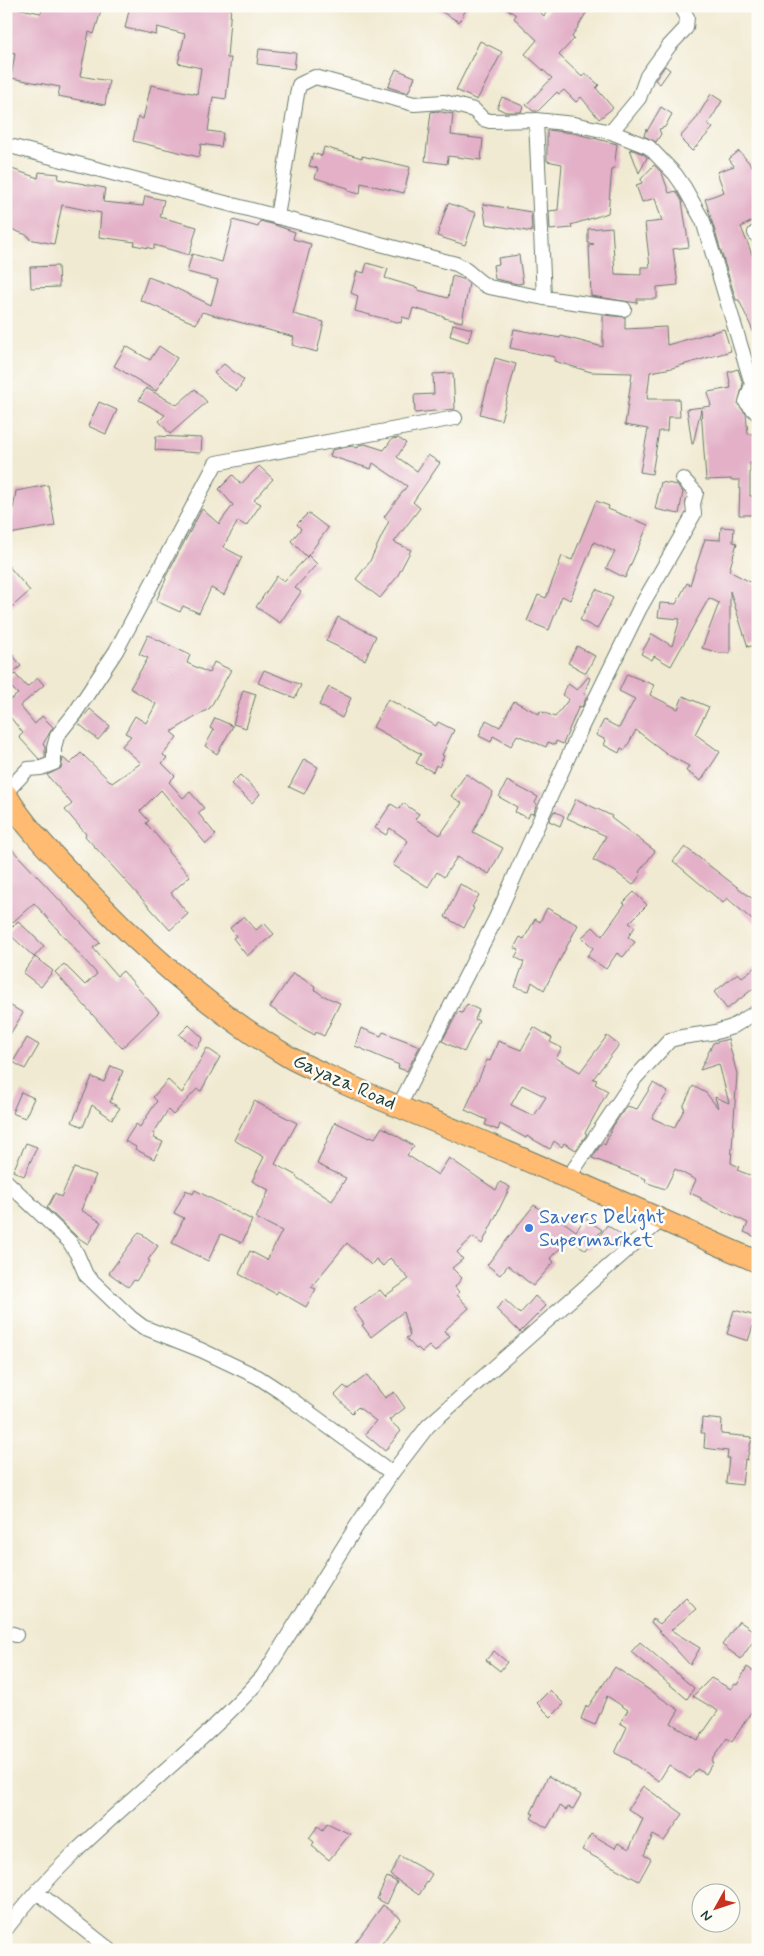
<svg xmlns="http://www.w3.org/2000/svg" width="764" height="1956" viewBox="0 0 764 1956" font-family="Mynerve,sans-serif">
	<rect width="100%" height="100%" fill="#fdfcf7"/>
	<filter id="ink" filterUnits="userSpaceOnUse"><feTurbulence type="fractalNoise" baseFrequency=".02" numOctaves="2"/><feDisplacementMap in="SourceGraphic" scale="10" xChannelSelector="R" yChannelSelector="G"/><feConvolveMatrix kernelMatrix="1 2 1 2 8 2 1 2 1" color-interpolation-filters="sRGB"/></filter>
	<filter id="wash" filterUnits="userSpaceOnUse"><feTurbulence type="fractalNoise" baseFrequency=".0096" numOctaves="4" result="noise"/><feDisplacementMap in="SourceGraphic" scale="20" xChannelSelector="R" yChannelSelector="G"/><feGaussianBlur stdDeviation="1.12" result="paint"/><feColorMatrix in="noise" values="0 0 0 0 0 0 0 0 0 0 0 0 0 0 0 0 0 1.4 0 .05"/><feComposite in="paint" operator="in"/></filter>
	<g filter="url(#wash)">
		<rect width="100%" height="100%" fill="#f1ead2"/>
		<g id="blocks">
			<!-- building -->
			<path fill="#e3b0c7" fill-rule="evenodd" d="M6,6l35,7 2,-7h43l15,5 -7,23 -5,-2 -9,44 29,5 -4,24 -47,-9 2,-9 -49,-9 4,-25 -9,-2z
				M130,6h101l-4,52h4l-5,41 -13,-2 -5,34 15,2 -2,14 -20,-3 -2,13 -66,-16 5,-24 5,2 8,-34 46,9 4,-26 -23,-5 7,-29 -28,-7 -1,8 -31,-7z
				M432,6h36l-9,16z
				M503,6h31l10,10 6,-10h40l-18,31 2,2 -15,16 23,22 3,-4 14,12 -3,3 17,20 -14,11 -18,-22 -5,5 -12,-12 -5,4 -2,-2 -19,19h-5l-7,-6 26,-27 -27,-24 12,-14 -23,-22 2,-3z
				M480,41l22,11 -25,48 -21,-10z
				M259,49l37,4 -2,16 -37,-5z
				M665,66l5,4 -10,14 -5,-4z
				M396,69l19,8 -7,16 -20,-6z
				M711,94l11,7 -14,23 5,4 -21,23 -9,-9 -2,-6 15,-17z
				M502,97l21,9 -2,6h-15l-9,-4z
				M661,107l11,7 -7,13 -6,2 2,5 -5,8 -12,-6 2,-7 1,2z
				M436,111l17,3 -2,21 32,4 -2,21 -33,-4 -1,8 -22,-3 6,-49z
				M547,130l26,3 44,11 -3,25 -2,-1 -4,45 -37,12 1,3 -22,2 -1,-19 9,-1 4,-46 -15,-3z
				M324,147l38,11v-2l48,11 -6,26 -43,-10 -1,11 -12,-3v-3l-33,-10 3,-10 -9,-2 4,-13 9,3z
				M630,149l14,5 3,4 -8,15z
				M739,151l19,22v45l-17,9 17,42v73l-19,-42h-3l-31,-101 19,-7 -7,-20 17,-6 -5,-7z
				M654,165l8,8 7,20 7,-2 6,10 7,46 -16,2 5,36 -21,2v12h-20v4l-46,-7 -2,-51 5,-1 -6,-1v-14l24,-2 3,47 26,1v-8h9l-5,-44 17,-2 -7,-23 -13,4 -6,-17 6,-2 -1,-4z
				M6,167l32,11 1,-6 20,2 -1,5 47,9 -2,14 40,4 2,-10 19,4 -4,17 37,10 -8,28 -35,-10v4l-20,-4 1,-3 -36,-5 2,-24 -39,-8 -8,39 -25,-5v-3l-23,-9z
				M448,203l28,10 -11,32 -28,-9z
				M483,204l48,8 1,20 -46,-8z
				M233,220l25,7 2,-6 12,3 23,8 -2,7 18,5 -18,70 31,8 -7,30 -25,-7 2,-8 -92,-25 -6,12 -56,-24 8,-23 19,7 44,21 7,-25 -31,-8 5,-18 30,8z
				M519,255l4,28 -5,1 -23,-5 -2,-14 6,-1 -1,-6z
				M367,263l21,6 -3,9 33,10v2l30,8 4,-22 11,3 6,5 -7,38 -18,-4 1,-1 -32,-9 -3,11 -8,-2 -1,6 -46,-12 3,-15 -7,-3 6,-22 7,2z
				M58,266l1,21 -28,1 -1,-21z
				M603,315l22,2v12l41,-2 1,18 57,-16 7,22 -59,17 -22,4 -3,27h32l1,18h-12l-1,14h-8l-7,43 -12,-2 8,-43 -23,-4 7,-52 -41,-1 -37,-11 1,-4 -45,-9 4,-19 46,9 1,-2 42,11z
				M453,324l19,5 -4,13 -18,-6z
				M126,346l24,14 9,-14 18,12 -21,33 -42,-25z
				M495,358l21,6 -15,56 -21,-6z
				M224,364l20,16 -7,11 -14,-9 -9,-9z
				M738,369l5,15 -5,20 8,10 2,20h10v29h-8v33h8v19h-19l1,-35h-8v-1l-26,1 -5,-71 -8,35h-1l-5,-35 24,-3 -3,-14 23,-4 -3,-16z
				M453,373l2,36 -40,4 -1,-18 20,-1 -1,-20z
				M146,388l31,17 18,-16 12,13 -37,32 -11,-13 6,-6 -26,-15z
				M99,402l18,8 -11,24 -18,-8z
				M156,436l46,2 -1,15 -46,-3z
				M398,438l8,5 -9,14 20,14 11,-16 12,8 -27,39 7,6 -26,34 17,8 -14,27 -17,21 -24,-19 13,-16 20,-42 -5,-4 23,-31 -34,-23 -2,6 -41,-13 2,-6 20,-4 6,2 1,-3 6,-1 19,6 8,-11z
				M259,466l14,13 -19,21 7,4 -15,22 -8,-5 -15,26 19,10 -18,38 -13,-7 -12,25 -16,-7 -3,6 -24,-11 10,-22 -1,-1 37,-69 17,15 14,-19 -14,-16 14,-14 8,9z
				M661,482l16,3 6,7 -4,22 -24,-5z
				M48,485l7,41 -46,8 7,-43z
				M596,501l13,5 -1,3 40,16 -23,53 -19,-10 9,-16 -21,-10 -24,58 -8,-4 -13,34 -22,-9 11,-26 8,3 16,-42 10,4z
				M308,513l20,15 -21,29 1,-2 9,9 -22,24 6,4 -21,31 -24,-16 21,-31 7,5 23,-24 -16,-16 10,-12 -4,-5z
				M721,527l13,1 -1,14 4,1 -8,28 29,15v58l-10,3 -18,-56v62h-11l-17,-5 17,-45 -10,-5 -38,68 -17,-10 -2,4 -11,-6 11,-20 20,12 8,-27 -22,-2 2,-14 16,1 11,-21 3,2 15,-46 15,1z
				M6,563l24,28 -24,21z
				M596,589l17,9 -16,31 -17,-9z
				M338,617l38,19 -11,24 -39,-19z
				M148,635l42,20 -3,8 22,10 5,-11 17,8 -21,38 -39,24 6,5 -14,18 4,3 -5,5 13,13 -6,6 14,16 7,-6 14,16 -6,5 18,22 -10,9 -45,-54 -21,21 9,10 -3,2 23,27 -1,2 22,24 -19,17 17,21 -18,16 -85,-94 1,-2 -21,-24 7,-6 -25,-29 14,-7 2,-10 7,6 11,-11 31,30 29,-20 -19,-17 9,-10 -6,-3 10,-17 11,7 10,-19 -26,-16 18,-30 -9,-4z
				M6,646l15,20 -9,7 -6,-7z
				M577,646l18,10 -9,17 -18,-10z
				M264,670l37,15 -6,13 -37,-15z
				M15,674l12,13 11,-9 6,7 -24,21 15,18 7,-8 11,11 -10,17 2,3v10l-6,2 -20,-22 4,-4 -17,-21v-9l12,-9 -12,-12z
				M627,674l27,11 -4,10 28,14 5,-13 26,11 -14,27 25,18 -19,29 -15,-10 3,-5 -19,-10 -34,-26 -11,20 -4,-2 -2,5 -15,-8 2,-5 -10,-5 8,-15 15,8 16,-29 -16,-8z
				M588,677l2,1 -6,16 3,2 -5,11 -3,-1 -16,38 -7,-3 -1,4 -7,-3 -2,5 -29,-12 -6,11 -18,-10 -2,6 -12,-6 7,-16 14,7 14,-26 25,13 1,-3 15,6 14,-18 -7,-4 6,-11 9,6z
				M329,687l22,11 -9,20 -23,-13z
				M243,690l13,4 -10,34 -13,-4z
				M388,699l48,27 2,-4 16,8 -12,25 2,1 -5,11 -3,-2 -3,7 -17,-9 5,-9 -48,-27z
				M90,709l20,17 -12,14 -20,-17z
				M215,718l18,8 -16,28 -12,-8 9,-16 -4,-2z
				M304,759l14,8 -14,27 -15,-7z
				M466,774l27,18 -20,40 30,16 -14,26 -32,-17 -13,20 -7,-5 -9,15 -35,-22 15,-24 -18,-13 -4,7 -11,-7 16,-24 8,5 4,-6 16,11 -4,5 25,16 22,-32 -11,-7z
				M240,775l20,19 -8,9 -21,-19z
				M507,781l31,16 -3,6 2,1 -4,10 -3,-1 -2,5 -13,-6 2,-5 -18,-10z
				M576,799l36,17 -1,2 44,33 -16,21 2,2 -8,11 -20,-15 -20,-10 13,-24 -39,-18z
				M554,811l10,5 -4,10 -11,-5z
				M6,843l94,100 -7,5 24,28 6,-5 36,41 -37,36 -67,-76 9,-8 21,21 12,-11 -63,-71 -21,19 -7,-8z
				M685,847l73,56v22l-31,-27 -4,5 -50,-42z
				M460,884l19,11 -7,12 2,1 -10,20 -19,-11z
				M634,892l13,13 -18,18 6,4 -7,10 7,5 -12,15 -6,-4 -11,16 -19,-13 6,-8 -11,-11 11,-10 9,9 23,-32 -2,-1z
				M547,908l31,17 -34,65 -12,-8 -3,9 -14,-4 9,-25 -9,-5 4,-7 -5,-2 6,-11 4,2 11,-20 5,3z
				M244,916l12,14 8,-7 10,11 -27,22 -14,-18 3,-2 -6,-8z
				M18,921l26,25 -10,11 -27,-25z
				M35,957l18,14 -12,16 -18,-14z
				M758,965v20l-31,24 -13,-17 24,-19 4,4z
				M293,973l22,13 -1,3 8,6 18,8 -16,33 -8,-4 -1,3 -13,-7 -32,-21z
				M6,1003l17,10 -17,28z
				M467,1004l12,6 -4,9 4,2 -15,31 -22,-11 16,-29 4,1z
				M189,1025l14,13 -6,10 -18,-13z
				M534,1027l18,11 -2,4 12,6 -6,10 24,14 27,-36 12,9 -26,34 4,1 -2,4 13,7 -23,42 2,1 -11,16 -12,-7 -2,4 -8,-6 -4,8 -23,-13 -1,2 -26,-14 -2,6 -13,-5 2,-5 -22,-10 22,-50 3,1 8,-20 23,9zM522,1085l24,12 -12,19 -23,-11z
				M361,1028l20,8 2,-4 37,14 -13,25 -9,-3 1,-3 -44,-19z
				M27,1038l12,7 -14,24 -12,-7z
				M728,1039l9,35 -6,89 8,4 -2,3 20,8 -4,11 5,2v47l-14,-6 4,-9 -47,-23v-2l-11,-5 6,-13 -21,-11 -10,20 -20,-7 1,-3 -54,-21 10,-15 3,2 8,-19 14,-20 10,3 16,-26 15,9 -16,26 22,10 11,-20 -2,-1 10,-21 13,7 12,15 -3,-11 14,6 -10,-39 -19,6 13,-27z
				M207,1048l13,9 -19,34 -4,-2 -24,26 -5,-5 -15,24 2,1 -1,3 9,4 -9,17 -19,-10 1,-2 -11,-6 11,-17 4,3 17,-26 -4,-4 15,-17 14,13z
				M111,1066l12,5 -13,31 10,6 -8,11 -20,-14 -9,22 -11,-5 20,-45 12,5z
				M21,1092l13,6 -9,20 -13,-5z
				M254,1101l43,22 -22,41 22,12 -1,1 36,24 14,-23 -29,-14 18,-42 34,16 2,-2 4,2 7,-11 32,19 -7,9 31,20 11,-17 47,32 4,-8 10,5 -28,57 -9,-7 -16,15 6,7 -11,9 10,10 -7,9 4,5 -2,3 12,13 -25,23 6,5 -15,16 -6,-6 -7,6 -4,-4 -2,1 -10,-11 4,-2 -7,-24 -32,25 -9,-12 2,-1 -11,-15 27,-19 5,6 24,-17 -19,-21 -7,8 -7,-7 -5,6 -24,-22 -36,44 5,2 -10,18 -28,-16 -2,3 -37,-20 11,-23 17,9 15,-29 -26,-13 13,-28 -17,-9 12,-24 -30,-17z
				M26,1143l11,4 -13,29 -11,-5z
				M74,1168l22,7 -15,35 20,12 -13,22 -11,-7 -30,-29 8,-15 6,4z
				M186,1190l7,4 2,-4 57,30 -10,23 -21,-9 -13,27 -36,-18 12,-25 -10,-5z
				M534,1205l13,8 1,-2 28,20 9,-13 17,12 -16,20 -16,-11 -20,19 4,4 -21,24 -25,-21 -8,10 -13,-10z
				M607,1225l19,13 -10,10 -17,-11z
				M139,1232l19,14 -10,14 2,1 -14,20 -2,-1 -6,7 -19,-14z
				M535,1296l11,10 -26,26 -24,-23 9,-9 15,14z
				M734,1310l22,6 -8,25 -21,-7z
				M367,1375l18,23 9,-6 11,16 -16,12 12,11 -16,20 -20,-17 11,-13 -18,-14 -6,6 -17,-18 9,-9 4,3z
				M702,1418l20,2 -1,14 31,3 -5,23 -2,-1 -3,26 -16,-2 3,-25h-2l1,-7 -24,-3 1,-15h-4z
				M686,1598l10,11 -25,21 29,18 -10,17 -39,-43 2,-3 7,5z
				M739,1621l19,13 -17,25 -19,-14z
				M640,1642l54,46 -7,11 -56,-47z
				M494,1651l13,11 -7,9 -14,-11z
				M615,1667l64,43 -8,13 27,17 20,-29 -25,-15 18,-18 20,11 4,-5 2,1 10,-18 11,7v39l-5,-4 -21,33 -5,-4 -16,23 2,1 -7,12 -9,-5 -7,10 -21,-14 -10,16 -29,-19 1,-1 -16,-8 12,-26 -7,-4 8,-13 -21,-14 -12,29 -14,-6 5,-13 2,1z
				M550,1690l14,14 -13,13 -14,-14z
				M548,1776l33,19 -8,14 -5,-2 -2,3 -6,-4 -13,22 -16,-10 3,-4 -3,-1z
				M643,1786l40,28 -19,27 -11,-6 -9,20 7,4 -12,22 -57,-31 9,-16 24,14 3,-5 11,6 14,-30 -15,-10z
				M327,1823l23,11 -21,26 -17,-14 2,-4 -5,-4 9,-12 5,4z
				M400,1856l32,18 -13,21 -29,-20z
				M387,1877l10,5 -10,22 -10,-5z
				M383,1905l18,13 -24,32h-27z"/>
		</g>
	</g>
	<g filter="url(#ink)">
		<use href="#blocks" fill-opacity="0" stroke="#687a6b" stroke-width="1"/>
		<g fill="none" stroke-linecap="round" stroke-linejoin="round">
			<defs>
				<path id="minor" d="M536,120l8,178
					M611,132l28,-34 8,-22 22,-30 17,-18 1,-11 -6,-11
					M6,145l450,119c13,5 20,18 33,23l55,11 80,11
					M277,217l20,-123 2,-9 16,-8 99,27 30,-2 30,8 9,9 7,2 46,-1 38,4 37,8 38,15 26,27 9,13 19,34 49,163 -6,18 12,12
					M755,233l3,4
					M6,792l22,-23 13,-1 13,-5v-15l3,-12 18,-23 41,-62 100,-188 239,-45
					M399,1106l96,-186 88,-196 57,-116 54,-94 -1,-10 3,-11 -13,-14
					M568,1178l67,-100 35,-38 12,-3 34,-5 16,-5 26,-16
					M6,1181l63,60 8,13 9,21 45,43 12,9 58,23 57,27 23,15 111,81
					M6,1632l10,3
					M37,1892l73,58
					M6,1929c73,-97 178,-163 257,-253l93,-149 36,-54 36,-47 233,-206"/>
				<path id="primary" d="M6,794c16,30 51,65 75,90 61,65 132,128 208,173 12,7 25,12 37,18 46,22 94,40 141,60 98,41 194,85 291,127"/>
			</defs>
			<!-- minor casing -->
			<use href="#minor" stroke="#687a6b" stroke-width="16"/>
			<!-- primary casing -->
			<use href="#primary" stroke="#687a6b" stroke-width="23"/>
			<!-- minor -->
			<use href="#minor" stroke="#fff" stroke-width="14"/>
			<!-- primary -->
			<use href="#primary" stroke="#ffbb71" stroke-width="21"/>
		</g>
	</g>
	<!-- markers -->
	<circle fill="#3f7fe0" stroke="#fdfcf7" stroke-width="2" cx="529" cy="1228" r="5"/>
	<g text-anchor="middle" stroke-width="5" stroke-linejoin="round" paint-order="stroke">
		<!-- street labels -->
		<g font-size="20" fill="#1f3d34" stroke="#fdfcf7">
			<text transform="translate(345 1081) rotate(24)" y="7">Gayaza Road</text>
		</g>
		<!-- shop labels -->
		<g font-size="20" fill="#366cbe" stroke="#fdfcf7" text-anchor="start">
			<text x="539" y="1223">Savers Delight<tspan x="539" dy="23">Supermarket</tspan></text>
		</g>
	</g>
	<!-- margin -->
	<rect width="764" height="1956" fill="none" stroke="#fdfcf7" stroke-width="25"/>
	<!-- north arrow -->
	<g transform="translate(716 1908) rotate(230)"><circle r="24" fill="#fdfcf7" stroke="#a4b0a9"/>
	<path d="M0-4L9 19L0 12L-9 19Z" fill="#c8321e"/>
	<text y="-8" font-size="14" font-weight="bold" text-anchor="middle" fill="#1f3d34">N</text>
	</g>
</svg>
